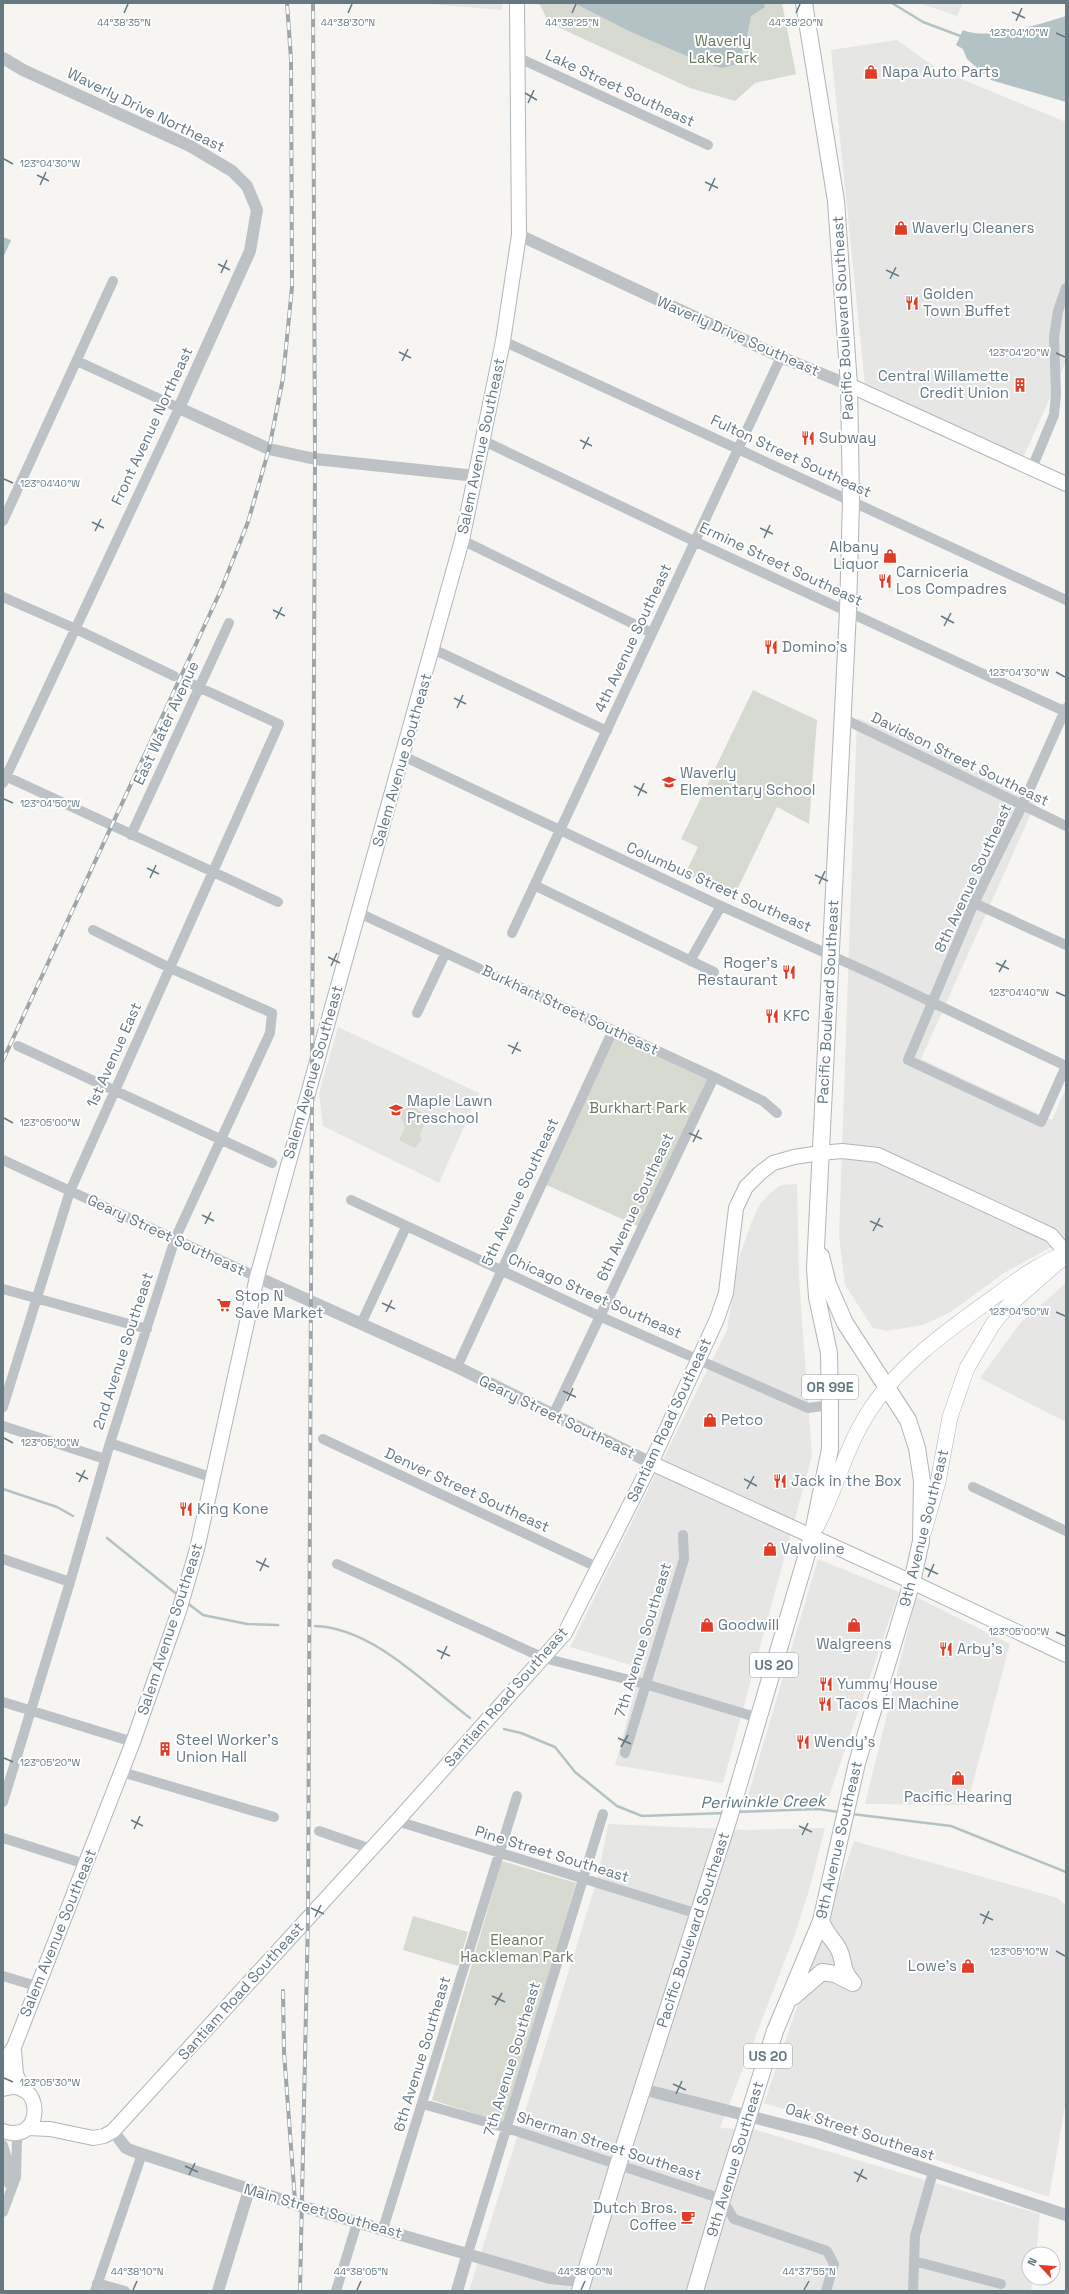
<svg xmlns="http://www.w3.org/2000/svg" width="1069" height="2294" viewBox="0 0 1069 2294" font-family="'Space Grotesk',sans-serif">
	<rect width="100%" height="100%" fill="#f6f5f2"/>
	<!-- built -->
	<path fill="#e6e7e5" d="M416,3h86v7z
		M919,3h44l-6,13z
		M897,40l42,30 127,52v240l-43,96 -158,-73 -34,-335z
		M857,718l40,15 140,67 -116,259 131,61 14,-32v151l-62,34 -53,39 -28,13 -36,6 -14,-3 -28,-43 -6,-49z
		M338,1027l141,66 -40,90 -116,-57 -4,-33z
		M797,1184l2,94 13,178 -89,327 -108,-18 26,-97 -71,-21 157,-317 12,-72 13,-37 8,-17 10,-11 11,-8z
		M1066,1283v139l-86,-44 41,-56z
		M818,1559l81,33 -71,207 -82,3z
		M916,1597l94,47 -43,161 -102,-1z
		M608,1824l139,6 78,-2 -15,59 -16,50 -74,191 36,2 284,84 -4,40h-7v24h4l-2,13h-562l129,-414z
		M854,1841l204,57 8,8v195l-17,96 -285,-94z"/>
	<!-- green -->
	<path fill="#d6dad1" d="M532,3h250l14,71 -41,9 -20,18 -45,-13 -141,-65 -9,-18z
		M753,690l64,30 -8,104 -32,-17 -43,89 -49,-22 13,-27 -17,-8z
		M613,1030l101,47 -72,151 -100,-45z
		M410,1105l16,10 1,4 -7,16 2,4 -7,9 -16,-8 6,-13 -5,-13 3,-6z
		M502,1861l74,22 -71,240 -73,-23z
		M413,1916l55,16 -10,34 -55,-16z"/>
	<!-- water -->
	<path fill="#b3c3c5" d="M574,3h190l1,4 -14,9 -6,31 -8,17 -15,4 -19,-5 -72,-31z
		M1066,16v86l-75,-22 -24,-21 -4,-10 -7,-4 7,-15c26,11 77,-6 103,-14z
		M3,237l8,3 -8,18z"/>
	<g fill="none" stroke-linecap="round" stroke-linejoin="round">
		<!-- stream -->
		<path stroke="#b3c3c5" stroke-width="2.5" d="M892,3l31,19 40,15
			M3,1489l54,18 16,9
			M107,1538l72,58
			M186,1602l17,13 44,9 31,1
			M315,1626c58,2 110,58 155,92
			M504,1729l17,4 34,14 20,25 42,34 25,10 83,-3
			M736,1812l82,-3 21,3
			M852,1814l99,12 115,46"/>
		<defs>
			<path id="secondary" d="M849,385l217,99
				M651,1463l261,119 154,73
				M14,2051l2,23 7,16
				M3,2086l4,-29 7,-10 119,-305 46,-131 18,-62 60,-272 205,-737 41,-199 16,-106 -2,-232
				M3,2089c41,-15 43,57 0,42
				M27,2128l23,1 43,9 11,-2 9,-5 284,-310 168,-188 86,-170 66,-144 9,-26 10,-85 10,-21 14,-14 13,-10 21,-6 26,-4 22,-2 36,4 173,80 15,18"/>
			<path id="primary" d="M817,1526c19,-37 28,-77 51,-113 30,-48 80,-83 126,-116 24,-17 44,-34 72,-43
				M924,1531l14,-49 12,-65 17,-49 26,-44 15,-18 56,-49"/>
			<path id="trunk" d="M821,1921c4,12 13,19 18,29 7,14 0,16 13,32
				M793,1997l29,-25 13,2 18,9
				M580,2291l38,-126 110,-344 84,-284 18,-88v-44l-1,-52 -12,-56 -2,-29 33,-657 3,-110 -2,-116 -13,-184 -32,-198
				M695,2291l27,-92 53,-168 46,-110 36,-158 55,-181 9,-41 1,-60 -5,-33 -9,-28 -63,-97 -17,-39 -7,-28"/>
		</defs>
		<!-- secondary casing -->
		<use href="#secondary" stroke="#afb6b9" stroke-width="16"/>
		<!-- primary casing -->
		<use href="#primary" stroke="#b0b6b9" stroke-width="16"/>
		<!-- trunk casing -->
		<use href="#trunk" stroke="#b0b5b8" stroke-width="18"/>
		<!-- minor -->
		<path stroke="#bcc2c5" stroke-width="10" d="M519,58l189,87
			M503,341l563,259
			M484,441l210,100 372,171
			M1032,468l22,-53 2,-21 -2,-57 4,-26 8,-23
			M3,521l110,-240
			M462,540l190,93
			M3,597l73,32 98,47
			M433,649l174,82
			M842,718l224,108
			M403,756l318,150 160,72 185,88
			M3,775l275,127
			M3,783l176,-375 -102,-47
			M131,835l98,-212
			M536,886l178,86
			M974,903l92,42
			M359,913l355,164 49,24 14,12
			M512,933l269,-576
			M690,961l31,-55
			M417,1013l28,-59
			M18,1046l254,117
			M1066,1066l-25,56 -133,-62 66,-157 48,-97 44,-98
			M3,1160l254,117
			M351,1200l248,116 209,92 22,-3
			M3,1289l144,40
			M361,1324l45,-97
			M457,1367l156,-337
			M3,1407l67,-216 209,-467 -96,-44
			M553,1415l161,-338
			M3,1426l102,33
			M323,1439l276,129
			M110,1443l103,35
			M973,1487l93,44
			M3,1559l67,23
			M337,1564l207,94 101,26 114,34
			M3,1702l130,40
			M625,1753l59,-194 -1,-24
			M122,1772l152,45
			M3,1802l67,-220 40,-139 65,-204 95,-206 2,-20 -102,-45 -77,-38
			M397,1821l301,93
			M319,1831l52,18
			M3,1838l82,26
			M3,1976l33,10
			M423,2104l84,24 215,71 12,20 93,32 7,13 -8,27
			M3,2145l6,21v18
			M3,2212l13,-35 1,-37 5,-9
			M383,2229l134,-433
			M468,2253l135,-439
			M914,2261l87,23
			M97,2283l28,8
			M95,2291l47,-137
			M336,2291l21,-68
			M913,2291l2,-55 18,-64"/>
		<!-- tertiary -->
		<path stroke="#bcc2c5" stroke-width="12" d="M3,58l20,12 167,76 42,25 15,15 10,24 -7,41 -71,157 90,41 46,10 161,17
			M519,235l262,122 68,28
			M257,1277l200,90 194,96
			M642,2089l177,45 247,81
			M113,2131l13,17 7,3 168,55 249,72 21,2 15,-6
			M218,2291l31,-101
			M457,2291l11,-38"/>
		<!-- secondary -->
		<use href="#secondary" stroke="#fff" stroke-width="14"/>
		<!-- primary -->
		<use href="#primary" stroke="#fff" stroke-width="15"/>
		<!-- trunk -->
		<use href="#trunk" stroke="#fff" stroke-width="16"/>
		<defs>
			<path id="rail" d="M3,1060l218,-470 27,-68 21,-73 14,-71 9,-91 -1,-228 -4,-56
				M283,1991l1,61 11,149
				M300,2291l8,-374 7,-1458 -2,-456"/>
		</defs>
		<!-- rail casing -->
		<use href="#rail" stroke="#9ea6aa" stroke-width="4"/>
		<!-- rail -->
		<use href="#rail" stroke="#fff" stroke-width="2.5" stroke-dasharray="8" stroke-linecap="butt"/>
	</g>
	<!-- ticks -->
	<path fill="none" stroke="#657983" stroke-width="1.5" d="M1012,12l13,6M124,13l4,-9M348,13l4,-9M572,13l4,-9M796,13l4,-9M1016,21l6,-13M1056,33l9,4M525,93l12,7M528,103l6,-13M4,159l9,5M37,175l12,6M705,182l13,6M40,185l6,-13M709,191l6,-13M218,264l12,6M886,270l13,6M221,273l6,-13M890,279l6,-12M399,352l12,6M1056,353l9,4M402,361l6,-12M580,440l12,6M583,449l6,-12M4,479l9,4M92,522l12,6M760,528l13,6M95,531l6,-12M764,538l6,-13M273,610l12,6M941,616l13,7M276,619l6,-12M944,626l7,-13M1056,672l9,5M454,698l12,6M457,708l6,-13M634,786l13,7M638,796l6,-13M4,799l9,4M147,868l12,6M815,875l13,6M150,878l6,-13M819,884l6,-13M328,957l12,6M996,963l13,6M331,966l6,-13M999,972l7,-12M1056,992l9,4M508,1045l13,6M512,1054l6,-12M4,1118l9,5M689,1133l13,6M693,1142l6,-12M202,1215l12,6M870,1221l13,6M205,1224l6,-12M873,1231l7,-13M382,1303l13,6M386,1312l6,-12M1056,1312l9,4M563,1391l13,6M567,1401l6,-13M4,1438l9,5M76,1473l12,6M744,1479l13,7M79,1482l6,-12M747,1489l7,-13M256,1561l13,6M925,1568l13,6M260,1571l6,-13M928,1577l6,-13M1056,1632l9,4M437,1650l13,6M441,1659l6,-13M618,1738l13,6M621,1747l7,-12M4,1758l9,4M131,1820l12,6M799,1826l13,6M134,1829l6,-13M802,1835l6,-12M311,1908l13,6M980,1914l13,6M315,1917l6,-12M983,1924l6,-13M1056,1951l9,5M492,1996l13,6M495,2005l7,-12M4,2078l9,4M673,2084l13,6M676,2094l6,-13M185,2166l13,6M854,2172l13,7M189,2175l6,-12M857,2182l6,-13M133,2290l4,-9M357,2290l4,-9M581,2290l4,-9M804,2290l5,-9"/>
	<!-- icons -->
	<defs>
		<symbol id="shop-bare" viewBox="-9 -9 18 18"><path d="M-5-2.5h2.3a2.7 3.5 0 0 1 5.4 0H5L5.5 6h-11ZM-1.5-2.5h3a1.5 2.3 0 0 0-3 0Z" fill="#e03d28" stroke="#fff" stroke-width="2.5" paint-order="stroke"/></symbol>
		<symbol id="restaurant-bare" viewBox="-9 -9 18 18"><path d="M-5-6h1v4h1v-4h1v4h1v-4h1v5L-1.5 .5V6h-2V.5L-5-1ZM5-6V6H3V1.5H1.5Q1.5-4 5-6Z" fill="#e03d28" stroke="#fff" stroke-width="2.5" paint-order="stroke"/></symbol>
		<symbol id="building-bare" viewBox="-9 -9 18 18"><path d="M-4-6H4V6H1V3H-1V6H-4ZM-2.5-4.3h1.7v1.8h-1.7ZM.8-4.3h1.7v1.8H.8ZM-2.5-1h1.7V.8h-1.7ZM.8-1h1.7V.8H.8Z" fill="#e03d28" stroke="#fff" stroke-width="2.5" paint-order="stroke"/></symbol>
		<symbol id="school-bare" viewBox="-9 -9 18 18"><path d="M0-5L7-2L0 1L-7-2ZM-4 1L0 2.5L4 1V4Q0 6-4 4Z" fill="#e03d28" stroke="#fff" stroke-width="2.5" paint-order="stroke"/></symbol>
		<symbol id="supermarket-bare" viewBox="-9 -9 18 18"><path d="M-6-5.5h2.5l.6 2H6L4.5 2H-2.5L-4.4-4H-6ZM-1.5 3.2a1.3 1.3 0 1 0 .1 0ZM3 3.2a1.3 1.3 0 1 0 .1 0Z" fill="#e03d28" stroke="#fff" stroke-width="2.5" paint-order="stroke"/></symbol>
		<symbol id="cafe-bare" viewBox="-9 -9 18 18"><path d="M-5.5-4.5H6V0H3Q3 3.5 0 3.5H-2.5Q-5.5 3.5-5.5 0ZM3-3.2v2h1.7v-2ZM-6 4.5H4V6H-6Z" fill="#e03d28" stroke="#fff" stroke-width="2.5" paint-order="stroke"/></symbol>
	</defs>
	<g fill-rule="evenodd">
		<use href="#shop-bare" x="861" y="62" width="20" height="20"/>
		<use href="#shop-bare" x="891" y="218" width="20" height="20"/>
		<use href="#restaurant-bare" x="902" y="293" width="20" height="20"/>
		<use href="#building-bare" x="1010" y="375" width="20" height="20"/>
		<use href="#restaurant-bare" x="798" y="428" width="20" height="20"/>
		<use href="#shop-bare" x="880" y="546" width="20" height="20"/>
		<use href="#restaurant-bare" x="875" y="571" width="20" height="20"/>
		<use href="#restaurant-bare" x="761" y="637" width="20" height="20"/>
		<use href="#school-bare" x="659" y="772" width="20" height="20"/>
		<use href="#restaurant-bare" x="779" y="962" width="20" height="20"/>
		<use href="#restaurant-bare" x="762" y="1006" width="20" height="20"/>
		<use href="#school-bare" x="386" y="1100" width="20" height="20"/>
		<use href="#supermarket-bare" x="214" y="1295" width="20" height="20"/>
		<use href="#shop-bare" x="700" y="1410" width="20" height="20"/>
		<use href="#restaurant-bare" x="770" y="1471" width="20" height="20"/>
		<use href="#restaurant-bare" x="176" y="1499" width="20" height="20"/>
		<use href="#shop-bare" x="760" y="1539" width="20" height="20"/>
		<use href="#shop-bare" x="697" y="1615" width="20" height="20"/>
		<use href="#shop-bare" x="844" y="1615" width="20" height="20"/>
		<use href="#restaurant-bare" x="936" y="1639" width="20" height="20"/>
		<use href="#restaurant-bare" x="816" y="1674" width="20" height="20"/>
		<use href="#restaurant-bare" x="815" y="1694" width="20" height="20"/>
		<use href="#restaurant-bare" x="793" y="1732" width="20" height="20"/>
		<use href="#building-bare" x="155" y="1739" width="20" height="20"/>
		<use href="#shop-bare" x="948" y="1768" width="20" height="20"/>
		<use href="#shop-bare" x="958" y="1956" width="20" height="20"/>
		<use href="#cafe-bare" x="678" y="2207" width="20" height="20"/>
	</g>
	<g text-anchor="middle" stroke-width="4" stroke-linejoin="round" paint-order="stroke">
		<!-- shield labels -->
		<g fill="#fff" stroke="#93a1a8" stroke-width="1">
			<rect x="802" y="1375" width="56" height="24" rx="3"/>
			<rect x="750" y="1653" width="48" height="24" rx="3"/>
			<rect x="744" y="2044" width="48" height="24" rx="3"/>
		</g>
		<g font-size="14" font-weight="bold" fill="#657983">
			<text x="830" y="1392">OR 99E</text>
			<text x="774" y="1670">US 20</text>
			<text x="768" y="2061">US 20</text>
		</g>
		<!-- park labels -->
		<g font-size="15" fill="#6b7a64" stroke="#fff">
			<text x="723" y="46">Waverly<tspan x="723" dy="17">Lake Park</tspan></text>
			<text x="638" y="1113">Burkhart Park</text>
			<text x="517" y="1945">Eleanor<tspan x="517" dy="17">Hackleman Park</tspan></text>
		</g>
		<!-- poi labels -->
		<g font-size="15" fill="#657983" stroke="#fff" text-anchor="start">
			<text x="882" y="77">Napa Auto Parts</text>
			<text x="912" y="233">Waverly Cleaners</text>
			<text x="923" y="299">Golden<tspan x="923" dy="17">Town Buffet</tspan></text>
			<text x="1009" y="381" text-anchor="end">Central Willamette<tspan x="1009" dy="17">Credit Union</tspan></text>
			<text x="819" y="443">Subway</text>
			<text x="879" y="552" text-anchor="end">Albany<tspan x="879" dy="17">Liquor</tspan></text>
			<text x="896" y="577">Carniceria<tspan x="896" dy="17">Los Compadres</tspan></text>
			<text x="782" y="652">Domino's</text>
			<text x="680" y="778">Waverly<tspan x="680" dy="17">Elementary School</tspan></text>
			<text x="778" y="968" text-anchor="end">Roger's<tspan x="778" dy="17">Restaurant</tspan></text>
			<text x="783" y="1021">KFC</text>
			<text x="407" y="1106">Maple Lawn<tspan x="407" dy="17">Preschool</tspan></text>
			<text x="235" y="1301">Stop N<tspan x="235" dy="17">Save Market</tspan></text>
			<text x="721" y="1425">Petco</text>
			<text x="791" y="1486">Jack in the Box</text>
			<text x="197" y="1514">King Kone</text>
			<text x="781" y="1554">Valvoline</text>
			<text x="718" y="1630">Goodwill</text>
			<text x="854" y="1649" text-anchor="middle">Walgreens</text>
			<text x="957" y="1654">Arby's</text>
			<text x="837" y="1689">Yummy House</text>
			<text x="836" y="1709">Tacos El Machine</text>
			<text x="176" y="1745">Steel Worker's<tspan x="176" dy="17">Union Hall</tspan></text>
			<text x="814" y="1747">Wendy's</text>
			<text x="958" y="1802" text-anchor="middle">Pacific Hearing</text>
			<text x="957" y="1971" text-anchor="end">Lowe's</text>
			<text x="677" y="2213" text-anchor="end">Dutch Bros.<tspan x="677" dy="17">Coffee</tspan></text>
		</g>
		<!-- street labels -->
		<g font-size="15" fill="#657983" stroke="#fff">
			<text transform="translate(620 88) rotate(25)" y="5">Lake Street Southeast</text>
			<text transform="translate(146 110) rotate(26)" y="5">Waverly Drive Northeast</text>
			<text transform="translate(843 318) rotate(-93)" y="5">Pacific Boulevard Southeast</text>
			<text transform="translate(738 336) rotate(24)" y="5">Waverly Drive Southeast</text>
			<text transform="translate(152 426) rotate(-65)" y="5">Front Avenue Northeast</text>
			<text transform="translate(481 446) rotate(-78)" y="5">Salem Avenue Southeast</text>
			<text transform="translate(791 456) rotate(25)" y="5">Fulton Street Southeast</text>
			<text transform="translate(781 564) rotate(25)" y="5">Ermine Street Southeast</text>
			<text transform="translate(633 638) rotate(-65)" y="5">4th Avenue Southeast</text>
			<text transform="translate(166 723) rotate(-65)" y="5">East Water Avenue</text>
			<text transform="translate(960 759) rotate(26)" y="5">Davidson Street Southeast</text>
			<text transform="translate(402 760) rotate(-74)" y="5">Salem Avenue Southeast</text>
			<text transform="translate(973 878) rotate(-65)" y="5">8th Avenue Southeast</text>
			<text transform="translate(719 887) rotate(24)" y="5">Columbus Street Southeast</text>
			<text transform="translate(828 1002) rotate(-87)" y="5">Pacific Boulevard Southeast</text>
			<text transform="translate(570 1010) rotate(25)" y="5">Burkhart Street Southeast</text>
			<text transform="translate(114 1055) rotate(-66)" y="5">1st Avenue East</text>
			<text transform="translate(313 1072) rotate(-74)" y="5">Salem Avenue Southeast</text>
			<text transform="translate(520 1192) rotate(-65)" y="5">5th Avenue Southeast</text>
			<text transform="translate(635 1207) rotate(-65)" y="5">6th Avenue Southeast</text>
			<text transform="translate(166 1235) rotate(25)" y="5">Geary Street Southeast</text>
			<text transform="translate(595 1296) rotate(24)" y="5">Chicago Street Southeast</text>
			<text transform="translate(123 1351) rotate(-72)" y="5">2nd Avenue Southeast</text>
			<text transform="translate(557 1417) rotate(26)" y="5">Geary Street Southeast</text>
			<text transform="translate(669 1420) rotate(-65)" y="5">Santiam Road Southeast</text>
			<text transform="translate(467 1490) rotate(25)" y="5">Denver Street Southeast</text>
			<text transform="translate(924 1528) rotate(-76)" y="5">9th Avenue Southeast</text>
			<text transform="translate(170 1629) rotate(-72)" y="5">Salem Avenue Southeast</text>
			<text transform="translate(643 1640) rotate(-73)" y="5">7th Avenue Southeast</text>
			<text transform="translate(506 1697) rotate(-49)" y="5">Santiam Road Southeast</text>
			<text transform="translate(839 1840) rotate(-77)" y="5">9th Avenue Southeast</text>
			<text transform="translate(552 1854) rotate(17)" y="5">Pine Street Southeast</text>
			<text transform="translate(693 1930) rotate(-72)" y="5">Pacific Boulevard Southeast</text>
			<text transform="translate(58 1933) rotate(-68)" y="5">Salem Avenue Southeast</text>
			<text transform="translate(241 1991) rotate(-48)" y="5">Santiam Road Southeast</text>
			<text transform="translate(422 2054) rotate(-73)" y="5">6th Avenue Southeast</text>
			<text transform="translate(512 2059) rotate(-73)" y="5">7th Avenue Southeast</text>
			<text transform="translate(860 2132) rotate(18)" y="5">Oak Street Southeast</text>
			<text transform="translate(609 2146) rotate(18)" y="5">Sherman Street Southeast</text>
			<text transform="translate(735 2159) rotate(-73)" y="5">9th Avenue Southeast</text>
			<text transform="translate(323 2211) rotate(16)" y="5">Main Street Southeast</text>
		</g>
		<!-- water labels -->
		<g font-size="16" font-style="italic" fill="#607b7f" stroke="#fff">
			<text transform="translate(763 1801) rotate(-1)" y="6">Periwinkle Creek</text>
		</g>
	</g>
	<g font-size="10" text-anchor="middle" fill="#657983" stroke="#fff" stroke-width="4" stroke-linejoin="round" paint-order="stroke">
		<text x="124" y="26">44°38'35"N</text>
		<text x="348" y="26">44°38'30"N</text>
		<text x="572" y="26">44°38'25"N</text>
		<text x="796" y="26">44°38'20"N</text>
		<text x="1019" y="36">123°04'10"W</text>
		<text x="50" y="167">123°04'30"W</text>
		<text x="1019" y="356">123°04'20"W</text>
		<text x="50" y="487">123°04'40"W</text>
		<text x="1019" y="676">123°04'30"W</text>
		<text x="50" y="807">123°04'50"W</text>
		<text x="1019" y="996">123°04'40"W</text>
		<text x="50" y="1126">123°05'00"W</text>
		<text x="1019" y="1315">123°04'50"W</text>
		<text x="50" y="1446">123°05'10"W</text>
		<text x="1019" y="1635">123°05'00"W</text>
		<text x="50" y="1766">123°05'20"W</text>
		<text x="1019" y="1955">123°05'10"W</text>
		<text x="50" y="2086">123°05'30"W</text>
		<text x="137" y="2275">44°38'10"N</text>
		<text x="361" y="2275">44°38'05"N</text>
		<text x="585" y="2275">44°38'00"N</text>
		<text x="809" y="2275">44°37'55"N</text>
	</g>
	<!-- border -->
	<rect width="1069" height="2294" fill="none" stroke="#657983" stroke-width="8"/>
	<!-- north arrow -->
	<g transform="translate(1041 2266) rotate(296)"><circle r="19" fill="#ffffff" stroke="#c1c9cd"/>
	<path d="M0-3L7 15L0 10L-7 15Z" fill="#e03d28"/>
	<text y="-6" font-size="11" font-weight="bold" text-anchor="middle" fill="#657983">N</text>
	</g>
</svg>
